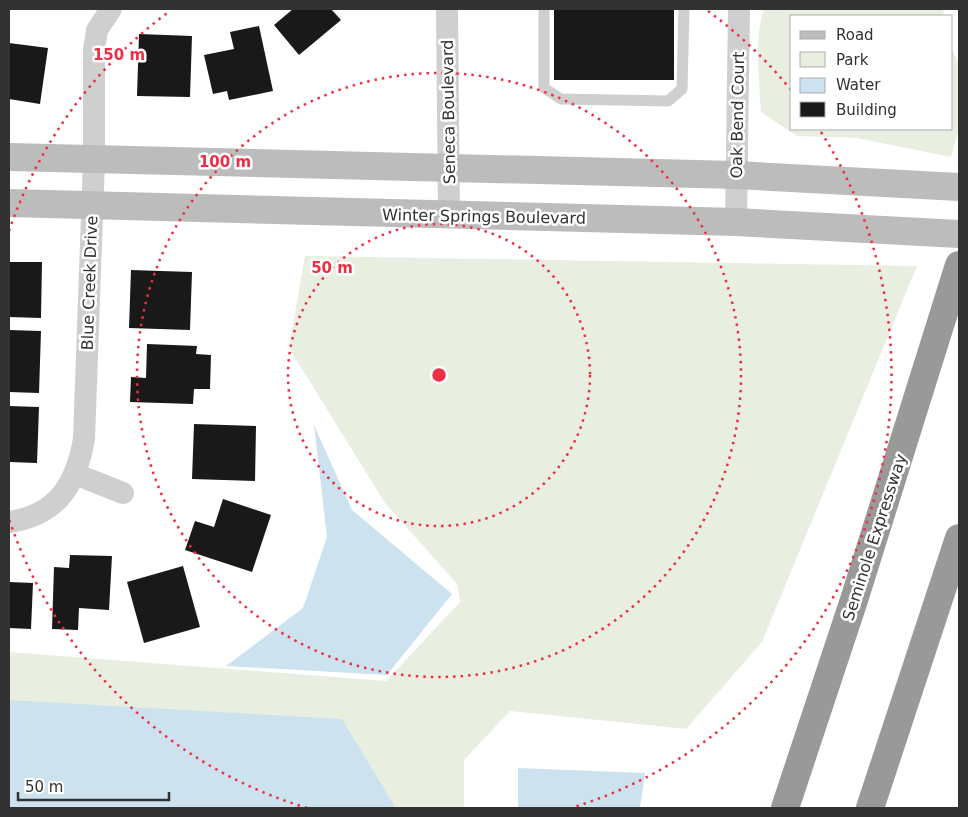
<svg xmlns="http://www.w3.org/2000/svg" width="968" height="817" viewBox="0 0 968 817" font-family="'DejaVu Sans',sans-serif">
	<rect width="100%" height="100%" fill="#fff"/>
	<!-- green -->
	<path fill="#e9efe0" d="M764,9h180l-1,7h-151v113h160v-79l7,13v67l-8,27 -94,-19 -60,-2 -36,-24c-2,-31 -7,-74 3,-103z
		M305,256l612,10 -155,376 -76,87 -176,-18 -46,49v48h-455v-156l377,29 74,-79 -3,-18 -72,-81 -96,-155z"/>
	<!-- water -->
	<path fill="#cce3ef" d="M314,425l38,85 100,84 -65,81 -161,-9 77,-58 24,-71z
		M9,700l333,19 52,86v3h-385z
		M518,768l127,5 -5,35h-122z"/>
	<!-- building -->
	<path fill="#191919" d="M293,9h38l10,11 -42,35 -25,-30z
		M554,9h120v71h-120z
		M259,26l14,65 -44,9 -2,-9 -14,3 -9,-39 30,-6 -4,-17z
		M139,34l53,2 -2,61 -53,-1z
		M9,43l39,5 -8,56 -31,-5z
		M9,262h33l-1,56 -32,-1z
		M131,270l61,2 -2,58 -61,-2z
		M9,330l32,1 -2,62 -30,-1z
		M147,344l50,2 -1,8 15,1 -1,34h-16l-1,15 -63,-2 1,-25 15,1z
		M9,406l30,1 -2,56 -28,-1z
		M194,424l62,2 -1,55 -63,-2z
		M223,499l48,16 -19,57 -67,-22 10,-29 19,6z
		M70,555l42,1 -3,54 -30,-2 -1,22 -26,-1 2,-62 15,1z
		M183,566l17,61 -56,16 -17,-61z
		M9,582l24,1 -2,46 -22,-1z"/>
	<g fill="none" stroke-linecap="round" stroke-linejoin="round">
		<!-- lane -->
		<path stroke="#cfcfcf" stroke-width="11" d="M544,9v79l17,11 107,2 14,-12 2,-80"/>
		<!-- street -->
		<path stroke="#cfcfcf" stroke-width="22" d="M447,9l2,206
			M736,222l3,-213
			M75,474l48,19
			M9,522c49,-7 67,-38 75,-83l10,-279v-110l3,-20 14,-21"/>
		<!-- secondary -->
		<path stroke="#bcbcbc" stroke-width="28" d="M9,157l727,18 223,12
			M9,203l727,19 223,12"/>
		<!-- highway -->
		<path stroke="#999" stroke-width="28" d="M785,808l69,-208 105,-335
			M870,808l89,-270"/>
	</g>
	<!-- distance rings -->
	<g fill="none" stroke="#ef2e44" stroke-width="2.5" stroke-dasharray="2.5 5">
		<circle cx="439" cy="375" r="151"/>
		<circle cx="439" cy="375" r="302"/>
		<path d="M307 808A453 453 0 0 1 9 519M9 231A453 453 0 0 1 170 11M708 11A453 453 0 0 1 791 90M821 132A453 453 0 0 1 571 808"/>
	</g>
	<g text-anchor="middle" stroke-width="5" stroke-linejoin="round" paint-order="stroke">
		<!-- street labels -->
		<g font-size="16" fill="#323232" stroke="#fff">
			<text transform="translate(448 112) rotate(-91)" y="6">Seneca Boulevard</text>
			<text transform="translate(737 115) rotate(-89)" y="6">Oak Bend Court</text>
			<text transform="translate(484 216) rotate(1)" y="6">Winter Springs Boulevard</text>
			<text transform="translate(89 283) rotate(-88)" y="6">Blue Creek Drive</text>
			<text transform="translate(874 537) rotate(-72)" y="6">Seminole Expressway</text>
		</g>
	</g>
	<circle cx="439" cy="375" r="8" fill="#ef2e44" stroke="#fff" stroke-width="2.5"/>
	<g font-size="15" text-anchor="middle" font-weight="bold" fill="#ef2e44" stroke="#fff" stroke-width="5" stroke-linejoin="round" paint-order="stroke">
		<text x="119" y="60">150 m</text>
		<text x="225" y="167">100 m</text>
		<text x="332" y="273">50 m</text>
	</g>
	<!-- border -->
	<rect width="968" height="817" fill="none" stroke="#323232" stroke-width="20"/>
	<!-- legend -->
	<rect x="790" y="15" width="162" height="115" fill="#ffffff" stroke="#adadad"/>
	<rect x="800" y="31" width="25" height="8" fill="#bcbcbc" stroke="#adadad"/>
	<text x="836" y="40" font-size="15" fill="#323232">Road</text>
	<rect x="800" y="52" width="25" height="15" fill="#e9efe0" stroke="#adadad"/>
	<text x="836" y="65" font-size="15" fill="#323232">Park</text>
	<rect x="800" y="78" width="25" height="15" fill="#cce3ef" stroke="#adadad"/>
	<text x="836" y="90" font-size="15" fill="#323232">Water</text>
	<rect x="800" y="102" width="25" height="15" fill="#191919" stroke="#adadad"/>
	<text x="836" y="115" font-size="15" fill="#323232">Building</text>
	<!-- scale -->
	<path d="M18 792v8h151v-8" fill="none" stroke="#323232" stroke-width="2.5"/>
	<text x="25" y="792" font-size="15" fill="#323232" stroke="#ffffff" stroke-width="4" paint-order="stroke">50 m</text>
</svg>
